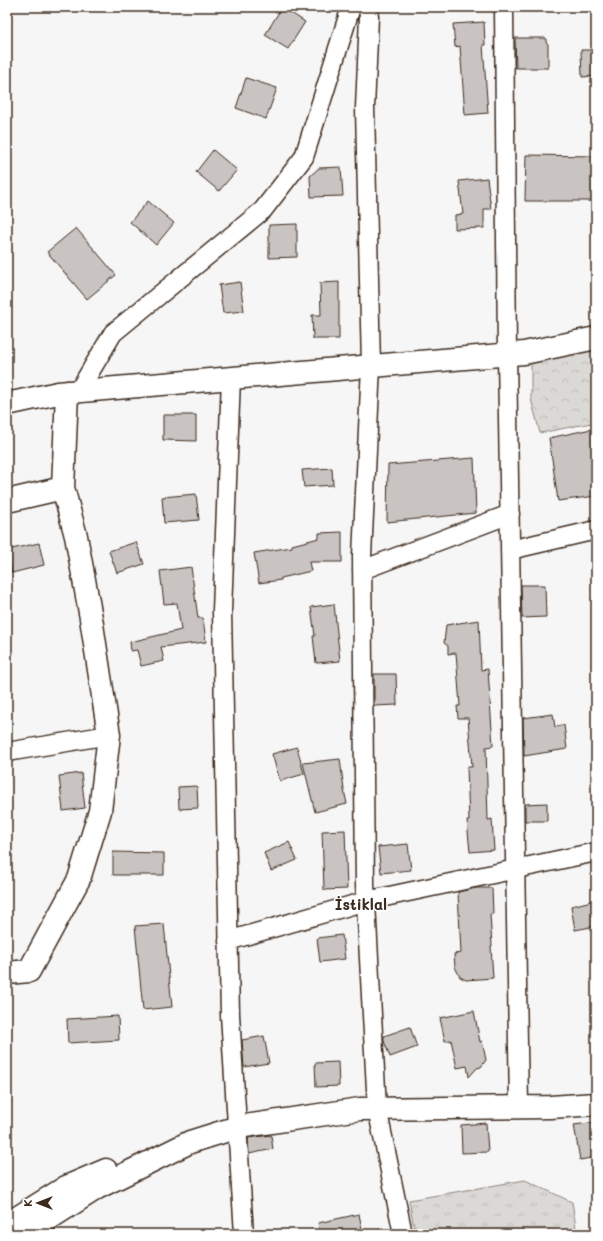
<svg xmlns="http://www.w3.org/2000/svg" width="603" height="1241" viewBox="0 0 603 1241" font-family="Mali,sans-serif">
	<defs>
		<pattern id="grass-tufts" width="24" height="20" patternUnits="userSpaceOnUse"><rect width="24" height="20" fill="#dbd9d6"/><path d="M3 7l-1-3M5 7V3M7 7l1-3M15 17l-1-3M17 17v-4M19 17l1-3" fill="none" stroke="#bdbab7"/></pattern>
		<pattern id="forest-crowns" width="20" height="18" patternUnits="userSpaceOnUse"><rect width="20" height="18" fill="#dbd9d6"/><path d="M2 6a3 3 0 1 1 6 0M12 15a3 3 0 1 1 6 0" fill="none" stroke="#bdbab7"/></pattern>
	</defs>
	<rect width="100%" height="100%" fill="#f7f6f6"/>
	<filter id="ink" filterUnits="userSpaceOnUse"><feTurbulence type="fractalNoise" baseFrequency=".025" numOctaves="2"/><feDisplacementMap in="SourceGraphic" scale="8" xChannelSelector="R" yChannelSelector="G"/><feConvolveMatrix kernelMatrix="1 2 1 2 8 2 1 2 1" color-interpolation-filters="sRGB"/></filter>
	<g filter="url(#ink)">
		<!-- grass -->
		<path fill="url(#grass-tufts)" stroke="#8b827a" d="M525,1180l47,22 5,32h-162l-6,-34z"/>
		<!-- forest -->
		<path fill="url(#forest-crowns)" stroke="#8b827a" d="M596,348v74l-56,11 -9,-34v-36z"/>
		<!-- building -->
		<path fill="#c9c3c1" stroke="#3b2a1e" d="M282,7l23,15 -17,27 -23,-14z
			M484,22l1,23h-2l5,68 -23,2 -5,-69 -5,1 -2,-23z
			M515,38h31v4l2,2v24h-32z
			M581,50h15v26l-14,1z
			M246,78l31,10 -11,31 -30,-11z
			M213,150l24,20 -18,21 -23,-19z
			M526,155l70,1v45h-71z
			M341,167l2,29 -32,1 -1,-21 9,-8z
			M487,178l4,31h-7v19l-29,1v-14l8,-1 -4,-33z
			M148,201l26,22 -18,22 -26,-23z
			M297,224v33l-28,1v-33z
			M76,228l40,47 -29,24 -40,-47z
			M240,282l4,29 -21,2 -4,-28z
			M339,282v57h-26l-1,-24h9l-1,-32z
			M163,415h33v26l-33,-1z
			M596,428v68l-38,5 -9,-63z
			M474,458l2,55 -89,9 1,-57z
			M332,468l1,17 -29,2 -2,-17z
			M196,494l3,26 -35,3 -2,-26z
			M342,532v30h-33l2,9 -30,7v2l-22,3 -5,-30 38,-6v-2l27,-7v-5z
			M136,542l8,22 -27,9 -8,-22z
			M39,543l5,22 -32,8 -5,-23z
			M191,567l7,51h5l3,24 -45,5 3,14 -23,5 -4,-16 -6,1 -1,-9 51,-12 -4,-27 -13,1 -4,-33z
			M521,585h24l1,32 -24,1z
			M334,604l6,57 -24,2 -3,-27h2l-4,-29z
			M479,620l2,50 7,-1 2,31 3,46 -7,1 2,73 4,-1 2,31 -24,2 -3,-31h2l-2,-54h5l-4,-49h-10l-1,-12h3l-4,-53 -8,1v-8l-4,-3 2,-18z
			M374,674h22l1,31 -23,1z
			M553,714l2,13 9,-2 3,24 -43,7 -1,-38z
			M297,747l7,27 -24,7 -8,-27z
			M340,759l4,31 3,14 -32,8 -12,-49z
			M81,773l4,35 -22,3 -4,-35z
			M197,786l1,22 -19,1 -1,-22z
			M547,803v18h-22v-17z
			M345,830l2,59 -23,1 -2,-59z
			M289,842l8,18 -26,11 -7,-18z
			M408,844l3,26 -30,3 -3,-26z
			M113,852l51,1v22h-51z
			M476,888h16l1,26h-3l2,32h-1l2,32 -27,2 -6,-3 -5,-10 -1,-13 7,-1 -3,-61z
			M596,900v26l-21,4 -4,-24z
			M164,924l8,83 -29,3 -8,-84z
			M342,935l3,24 -25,3 -3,-24z
			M474,1011l6,31 2,-1 4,19 -5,7 -4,1 -8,9 -2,-11 -10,2 -6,-28 -6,1 -5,-23z
			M118,1016l1,24 -51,3 -1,-24z
			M410,1027l7,20 -27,10 -6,-16v-5z
			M264,1036l5,27 -25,4 -2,-27z
			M338,1062l1,24 -23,1 -1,-24z
			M596,1122v35l-16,3 -6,-35z
			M486,1123l2,29 -26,1 -1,-28z
			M271,1135l2,14 -24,5 -1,-16z
			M359,1214l4,20h-43l-2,-11z"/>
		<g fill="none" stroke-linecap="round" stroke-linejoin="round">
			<defs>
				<path id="street" d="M368,7l1,10 -4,91 6,258 -9,190 3,328 12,224 26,126
					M504,7l3,347 12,753
					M231,378l-9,233 8,404 14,219
					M78,392l35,-59 150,-123 41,-53 47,-150
					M510,550l86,-20
					M362,570l148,-56
					M7,752l102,-17
					M228,941l138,-40 230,-49"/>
				<path id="secondary" d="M7,404l51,-11 466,-40 72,-15
					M63,488l4,-96
					M7,501l56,-13 13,48 15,82 18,117 -9,76 -21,68 -50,92 -22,2
					M7,1224l59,-37 40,-17
					M25,1234l72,-46 93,-46 48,-15 122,-18 190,-2 46,-3"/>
			</defs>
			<!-- street casing -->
			<use href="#street" stroke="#3b2a1e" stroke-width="21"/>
			<!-- secondary casing -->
			<use href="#secondary" stroke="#3b2a1e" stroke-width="25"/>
			<!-- street -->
			<use href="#street" stroke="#fff" stroke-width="18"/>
			<!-- secondary -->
			<use href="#secondary" stroke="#fff" stroke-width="22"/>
		</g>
	</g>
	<g text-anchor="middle" stroke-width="3" stroke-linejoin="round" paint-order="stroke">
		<!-- district labels -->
		<g font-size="15" font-weight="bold" fill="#3b2a1e" stroke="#fff">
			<text x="361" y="910">İstiklal</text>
		</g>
	</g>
	<!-- margin -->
	<rect width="603" height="1241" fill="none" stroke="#fff" stroke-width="24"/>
	<rect x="12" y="12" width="579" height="1217" fill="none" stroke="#3b2a1e" stroke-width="1.5" filter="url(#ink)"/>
	<!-- north arrow -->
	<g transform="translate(38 1203) rotate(270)" stroke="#ffffff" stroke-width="3" paint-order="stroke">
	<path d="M0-3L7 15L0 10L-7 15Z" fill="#3b2a1e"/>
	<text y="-6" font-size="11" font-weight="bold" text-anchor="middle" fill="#3b2a1e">K</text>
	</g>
</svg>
